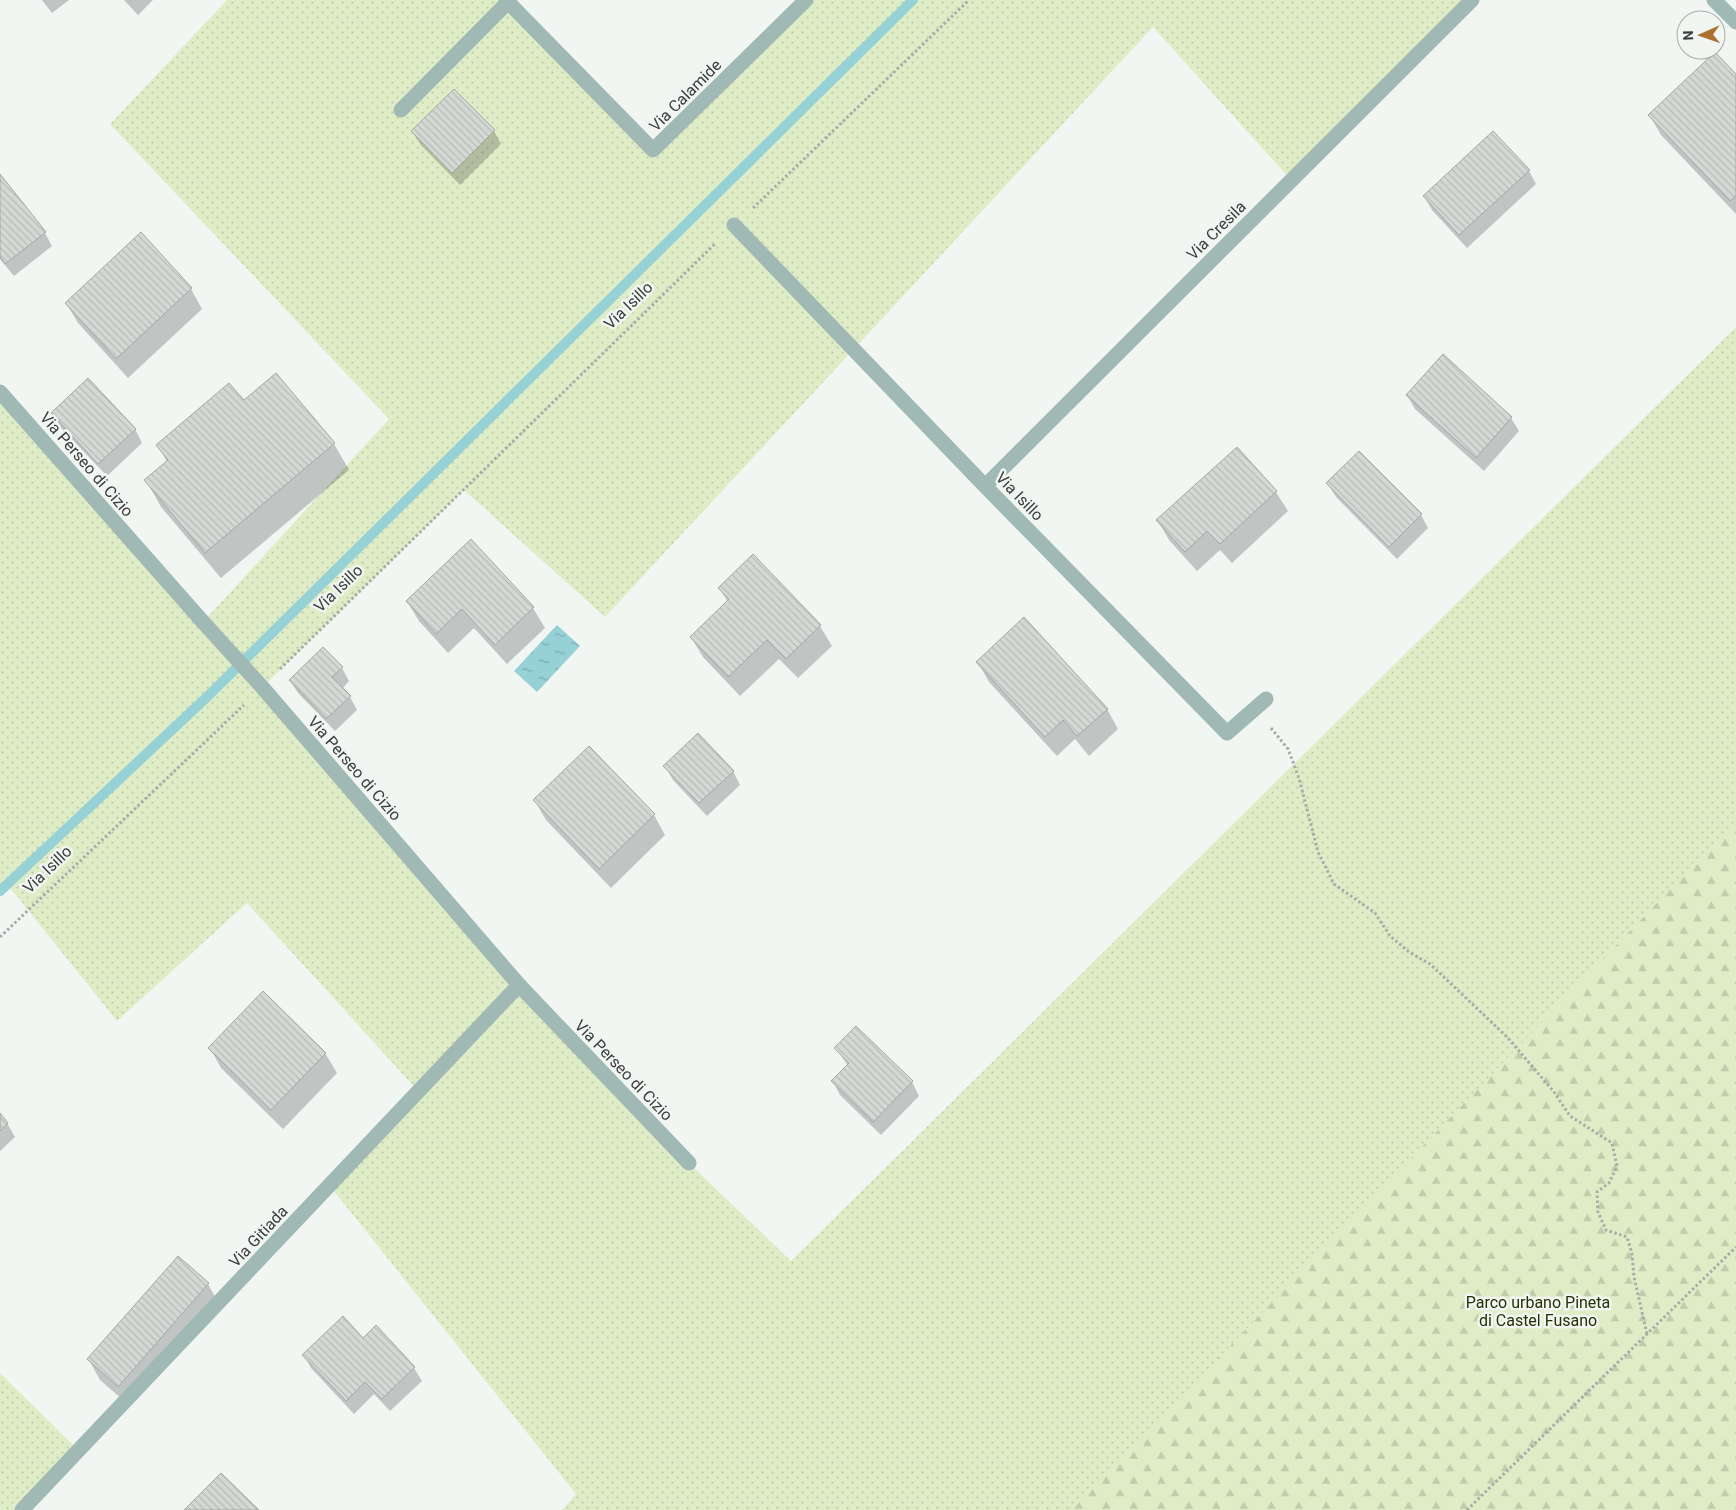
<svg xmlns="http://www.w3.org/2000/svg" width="1736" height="1510" viewBox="0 0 1736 1510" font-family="Roboto,sans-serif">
	<defs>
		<pattern id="grass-dots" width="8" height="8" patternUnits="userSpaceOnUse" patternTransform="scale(1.25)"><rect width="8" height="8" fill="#dfedc7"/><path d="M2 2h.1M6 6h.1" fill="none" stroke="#c0ccac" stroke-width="1.8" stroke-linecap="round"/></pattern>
		<pattern id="forest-firs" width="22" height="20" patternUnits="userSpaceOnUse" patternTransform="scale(1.25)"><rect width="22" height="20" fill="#dfedc7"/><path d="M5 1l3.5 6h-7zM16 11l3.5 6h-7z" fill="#c0ccac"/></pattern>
		<pattern id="water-ripples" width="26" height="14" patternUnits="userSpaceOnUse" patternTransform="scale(1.25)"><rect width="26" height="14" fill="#96d1d6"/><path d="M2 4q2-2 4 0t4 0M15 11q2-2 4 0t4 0" fill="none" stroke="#7cabaf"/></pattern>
		<pattern id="building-back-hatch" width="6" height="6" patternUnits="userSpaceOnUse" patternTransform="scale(1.25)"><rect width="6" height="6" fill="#d5d9d5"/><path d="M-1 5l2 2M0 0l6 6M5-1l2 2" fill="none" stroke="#b8bbb8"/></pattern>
	</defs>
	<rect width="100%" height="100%" fill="#f1f6f3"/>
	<!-- grass -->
	<path fill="url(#grass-dots)" d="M227,0h279l147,150 153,-150h666l-181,180 -138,-153 -548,590 -141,-127 -201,197 426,476 102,98 945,-934v920l-269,263h-905l14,-16 -247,-309 89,-94 -171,-188 -130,118 -110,-137 -7,7v-499l203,230 186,-203 -279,-295z
		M0,1373l78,77 -56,60h-22z"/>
	<!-- forest -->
	<path fill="url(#forest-firs)" d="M1736,821v689h-664z"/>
	<!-- water -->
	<path fill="url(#water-ripples)" d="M557,625l23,21 -43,46 -23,-21z"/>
	<!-- shadow -->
	<path fill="#0003" d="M42,0h27l-17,13z
		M124,0h29l-15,15z
		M1736,76v138l-75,-79 -11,-19z
		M412,131h82l7,13 -41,41 -40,-41z
		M1529,171l7,13 -69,64 -35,-38 -8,-14z
		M0,176l45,57 7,13 -38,30 -14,-17z
		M141,234l50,55 11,20 -74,69 -50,-55 -12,-20z
		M276,374l58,70 15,26 -128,108 -60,-71 -15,-27 21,-18 -9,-17 85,-43z
		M1407,395l104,23 8,13 -35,40 -69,-62z
		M53,413l82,16 7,14 -35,33 -47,-49z
		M1328,484l93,31 7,13 -31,31 -61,-62z
		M1276,492l12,19 -56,52 -12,-13 -23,21 -28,-31 -11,-19z
		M471,541l62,67 12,20 -38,36 -33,-36 -26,25 -29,-32 -12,-20z
		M753,555l67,71 12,20 -34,32 -19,-19 -39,37 -37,-39 -12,-20 37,-35 -9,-14z
		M978,662l129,47 11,20 -29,27 -14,-17 -18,17 -68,-74z
		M342,668l7,13 -7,8 8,8 7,13 -22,21 -37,-38 -8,-13z
		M665,766l68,5 7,14 -33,31 -34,-36z
		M535,801l119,14 11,20 -54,53 -65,-68z
		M210,1048l115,5 12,20 -54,56 -62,-61z
		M836,1048l76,34 7,14 -38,39 -41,-40 -7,-14 15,-15z
		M0,1115l7,8 8,14 -15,14z
		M208,1284l11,20 -89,102 -30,-26 -11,-20z
		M376,1327l38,41 8,13 -32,30 -16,-17 -20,20 -43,-46 -7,-13 58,-15z"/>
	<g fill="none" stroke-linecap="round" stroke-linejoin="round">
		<!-- stream -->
		<path stroke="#96d1d6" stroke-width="10" d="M0,891l207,-194 706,-697"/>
	</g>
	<!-- building -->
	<path fill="url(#building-back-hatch)" stroke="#a5a8a4" d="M1715,52l21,22v122l-6,5 -82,-86z
		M454,89l41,41 -43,43 -41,-42z
		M1493,131l37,39 -71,65 -36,-39z
		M0,174l46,58 -41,32 -5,-7z
		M141,232l51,56 -76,71 -51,-56z
		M1443,354l69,63 -36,41 -70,-63z
		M276,373l59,70 -130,110 -61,-73 24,-20 -12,-15 73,-62 15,17z
		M88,378l48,51 -38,35 -47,-51z
		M1237,447l40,44 -57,53 -13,-13 -22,21 -29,-32z
		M1359,451l63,63 -33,33 -63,-64z
		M471,539l63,68 -39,38 -33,-36 -26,25 -30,-33z
		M753,554l68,71 -35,34 -19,-19 -39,37 -38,-40 39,-38 -11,-11z
		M1024,617l84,92 -31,27 -14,-16 -18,17 -69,-75z
		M323,647l20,20 -11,10 19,19 -25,23 -37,-39z
		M698,733l36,38 -35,32 -36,-37z
		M589,746l66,68 -56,55 -66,-69z
		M263,991l63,62 -55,57 -63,-62z
		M856,1026l57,55 -40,41 -42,-41 18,-18 -15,-15z
		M0,1113l8,10 -8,8z
		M178,1256l31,27 -91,104 -31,-28z
		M343,1316l20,22 13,-13 39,42 -33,32 -17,-17 -19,19 -44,-46z
		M221,1473l38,37h-75z"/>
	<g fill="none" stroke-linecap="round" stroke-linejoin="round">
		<!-- path -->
		<path stroke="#a8aba9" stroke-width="3" stroke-dasharray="2.5 2.5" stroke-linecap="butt" d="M753,208l216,-208
			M280,669l436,-426
			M1271,728l17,21 11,29 19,74 16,32 41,29 15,23 19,16 21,12 55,52 23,22 46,54 16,24 42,27 5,23 -8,17 -12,9 1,20 8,18 21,7 5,17 2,23 13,57
			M0,937l244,-232
			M1467,1510l269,-263"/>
		<!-- lane -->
		<path stroke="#a1b9b4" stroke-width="15" d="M401,110l107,-108"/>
		<!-- street -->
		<path stroke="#a1b9b4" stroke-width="15" d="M506,0l147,150 153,-150
			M1714,0l22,22
			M734,225l251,261 242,247 39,-34
			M0,392l203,230 59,65 257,298 170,178
			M985,486l487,-486
			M22,1510l497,-525"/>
	</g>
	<g text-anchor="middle" stroke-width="5" stroke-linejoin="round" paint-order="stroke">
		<!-- street labels -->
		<g font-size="16" fill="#3b3d3c" stroke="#f1f6f3">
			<text transform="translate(685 95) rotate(-45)" y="6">Via Calamide</text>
			<text transform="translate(1216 230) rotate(-45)" y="6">Via Cresila</text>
			<text transform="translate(628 305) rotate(-44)" y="6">Via Isillo</text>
			<text transform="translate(87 464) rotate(49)" y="6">Via Perseo di Cizio</text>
			<text transform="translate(1020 496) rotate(46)" y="6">Via Isillo</text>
			<text transform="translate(338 588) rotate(-44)" y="6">Via Isillo</text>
			<text transform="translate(355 768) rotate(49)" y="6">Via Perseo di Cizio</text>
			<text transform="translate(47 869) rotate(-44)" y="6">Via Isillo</text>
			<text transform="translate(624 1070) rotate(46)" y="6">Via Perseo di Cizio</text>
			<text transform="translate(258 1236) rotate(-47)" y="6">Via Gitiada</text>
		</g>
		<!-- park labels -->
		<g font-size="16" fill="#243200" stroke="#f1f6f3">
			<text x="1538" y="1308">Parco urbano Pineta<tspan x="1538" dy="18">di Castel Fusano</tspan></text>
		</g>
	</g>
	<!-- north arrow -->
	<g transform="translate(1701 35) rotate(268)"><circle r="24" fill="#f1f6f3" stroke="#a8acaa"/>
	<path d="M0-4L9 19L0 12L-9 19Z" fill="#ab7131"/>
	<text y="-8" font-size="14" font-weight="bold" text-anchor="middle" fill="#3b3d3c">N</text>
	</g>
</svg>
